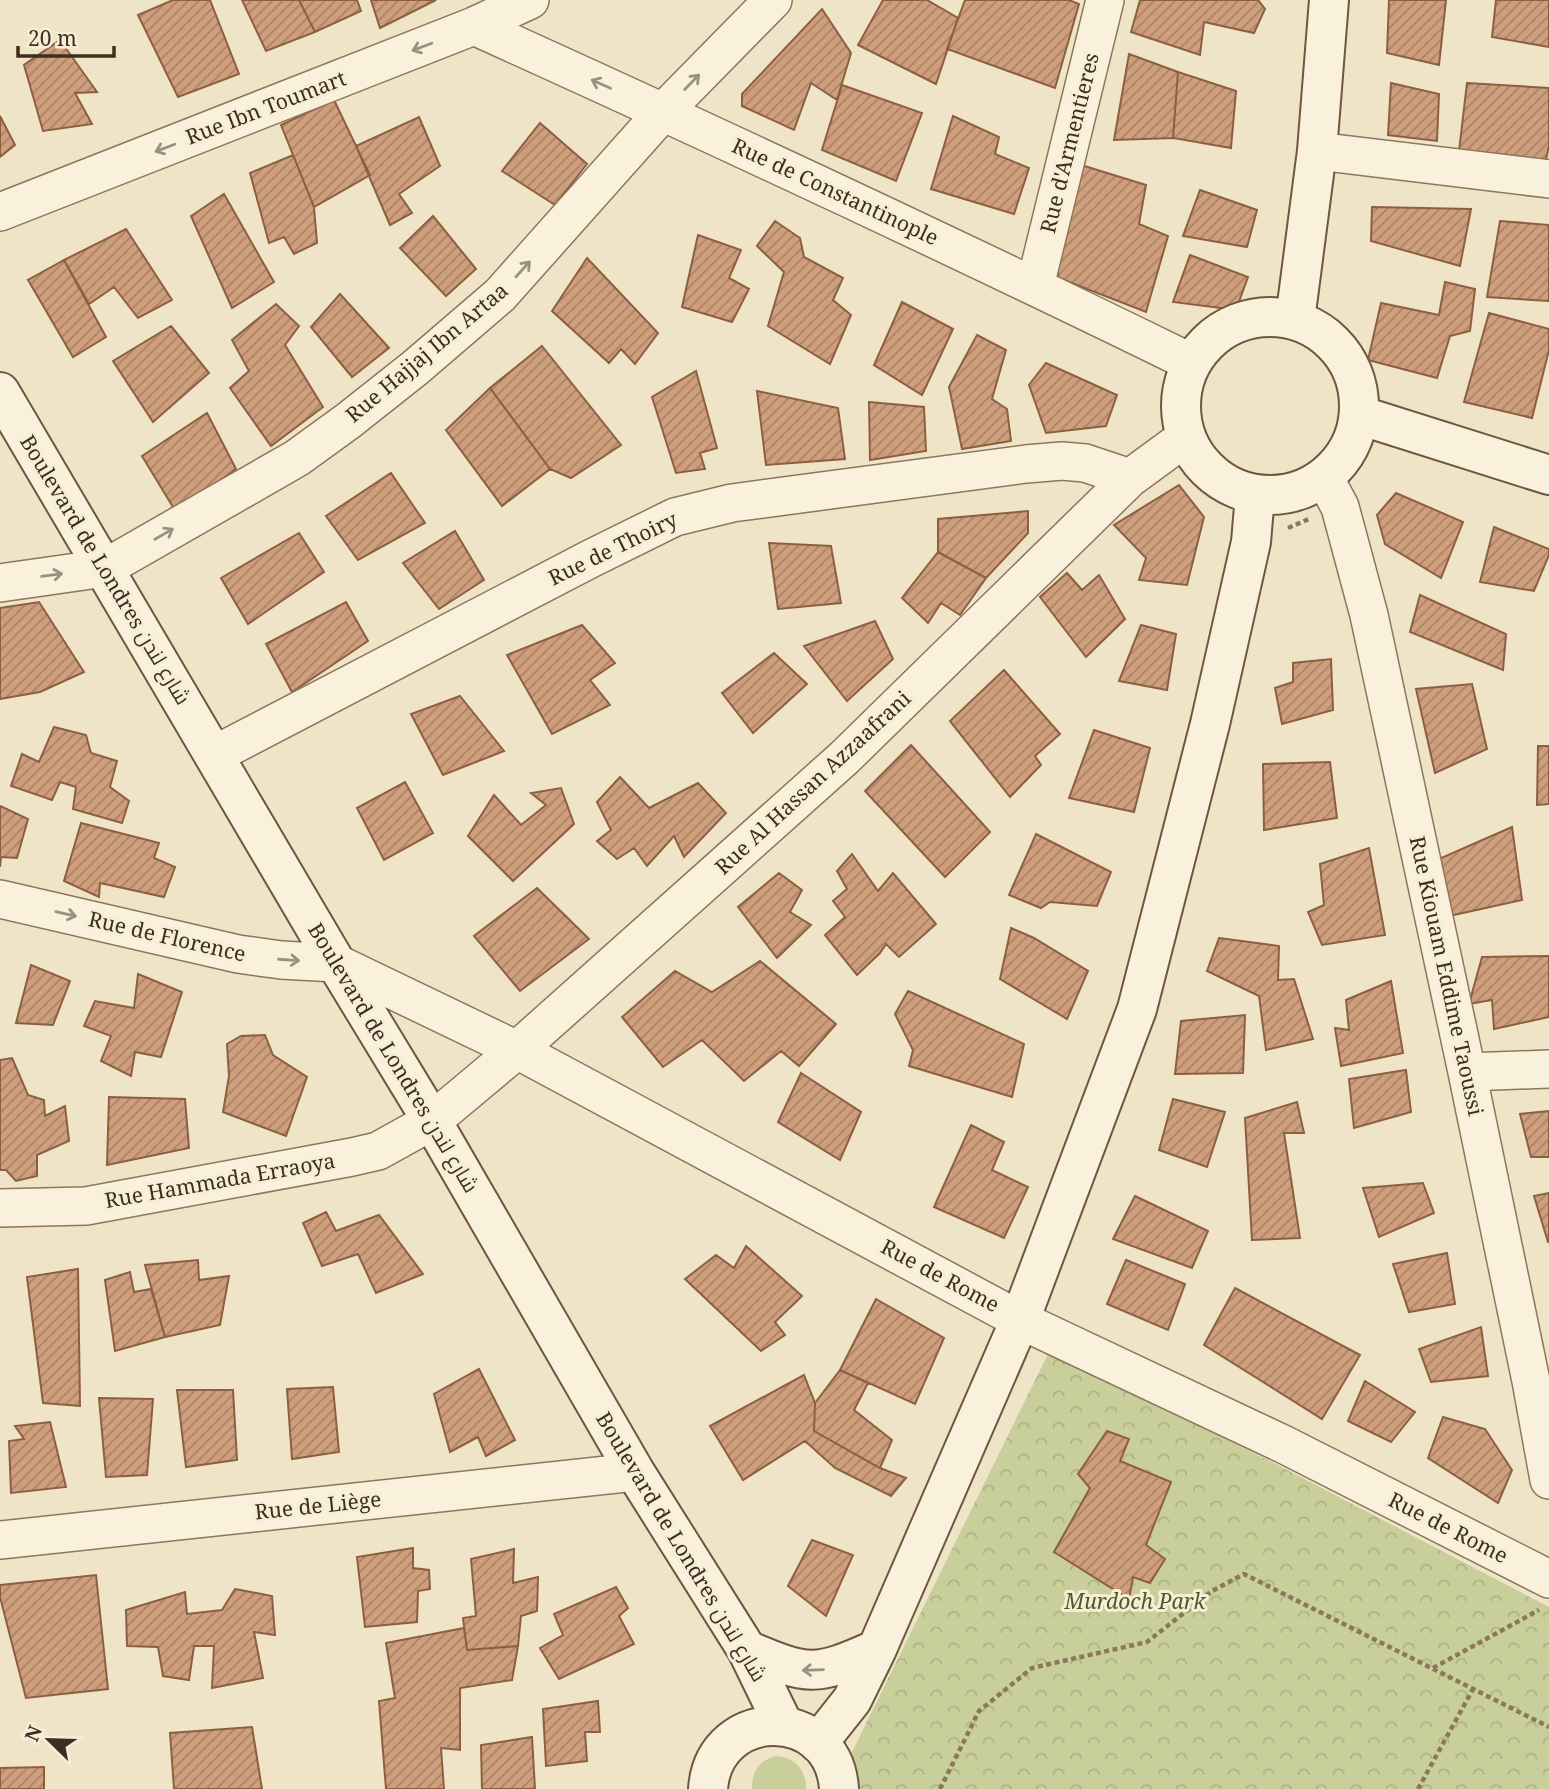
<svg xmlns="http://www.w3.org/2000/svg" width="1549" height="1789" viewBox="0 0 1549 1789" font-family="'Noto Serif',Cairo,serif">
	<defs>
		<pattern id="park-crowns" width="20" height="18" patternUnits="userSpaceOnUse" patternTransform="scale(1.75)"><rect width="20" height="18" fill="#c9cf9b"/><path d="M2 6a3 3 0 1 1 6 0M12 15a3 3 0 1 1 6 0" fill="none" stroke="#aeb285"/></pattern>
		<pattern id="building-hatch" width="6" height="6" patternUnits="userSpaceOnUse" patternTransform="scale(1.75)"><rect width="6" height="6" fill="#cf9f7d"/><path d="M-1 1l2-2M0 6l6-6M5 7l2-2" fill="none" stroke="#a98266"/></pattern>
	</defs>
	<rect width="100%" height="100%" fill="#f0e4c8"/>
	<!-- grass -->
	<path fill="#c9cf9b" d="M775,1756c20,1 31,13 31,33h-54c0,-18 6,-27 23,-33z"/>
	<!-- park -->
	<path fill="url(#park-crowns)" d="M1049,1352l221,109 279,146v182h-691v-8l-8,-25z"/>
	<!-- building -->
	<path fill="url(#building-hatch)" stroke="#8d5f41" stroke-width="2" d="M173,0h37l29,74 -61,23 -40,-82z
		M242,0h57l16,32 -49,19z
		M299,0h58l4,11 -46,21z
		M371,0h65l-56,28z
		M883,0h44l31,18 -22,66 -78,-39z
		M965,0h104l10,4 -24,84 -108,-39z
		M1140,0h118l7,9 -11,24 -50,-11 -4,33 -69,-23z
		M1389,0h57l-7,65 -52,-12z
		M1496,0h53v47l-57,-10z
		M822,9l29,44 -14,47 -26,-17 -17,47 -52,-24v-12z
		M60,40l37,52 -22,1 17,31 -49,7 -19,-66z
		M1129,54l49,18 -5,66 -59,2z
		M1178,72l58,19 -5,57 -58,-10z
		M1391,83l48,11 -2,47 -49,-6z
		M1467,83l82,5v57l-3,15 -87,-9z
		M842,85l80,28 -26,68 -74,-31z
		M334,100l36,75 -56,32 -33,-82z
		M0,116l15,29 -15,12z
		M953,116l46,21 -4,17 34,14 -15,46 -83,-25z
		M419,117l21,49 -41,28 13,19 -22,12 -34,-79z
		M540,123l47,41 -32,41 -53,-34z
		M293,155l21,52 3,36 -23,11 -10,-17 -15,6 -19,-70z
		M1078,164l68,21 -7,39 29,12 -22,76 -87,-34 -9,-30z
		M1200,190l57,20 -10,37 -64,-11z
		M224,194l50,88 -42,26 -41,-92z
		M1372,207l99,2 -11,57 -89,-25z
		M433,216l43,53 -30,27 -46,-48z
		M775,221l25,17 4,19 39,21 -10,22 18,15 -21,49 -62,-38 16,-54 -27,-26z
		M1500,221l49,4v76l-62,-4z
		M126,229l46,71 -34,18 -24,-31 -25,17 -25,-44z
		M698,235l43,15 -12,28 20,11 -17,33 -50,-15z
		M1190,255l58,22 -12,33 -63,-8z
		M587,258l71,75 -23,31 -14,-15 -12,14 -57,-52z
		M64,260l42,77 -33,20 -45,-77z
		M1445,282l30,7 -5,42 -20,5 -13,42 -69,-18 13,-57 58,12z
		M340,294l49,54 -37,29 -41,-50z
		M902,302l51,27 -31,66 -48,-30z
		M276,304l23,22 -14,19 38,62 -52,39 -41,-58 19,-17 -17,-31z
		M1489,313l60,16v21l-17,68 -68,-16z
		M171,326l38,47 -56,49 -40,-61z
		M977,335l29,15 -14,49 15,10 4,32 -49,8 -13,-62z
		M542,346l79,99 -50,33 -21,-9 -60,-81z
		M1046,363l71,32 -11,31 -60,7 -17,-48z
		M696,371l21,77 -17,5 5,16 -29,4 -24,-76z
		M490,388l60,81 -48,37 -56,-76z
		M757,391l81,17 7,51 -79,6z
		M869,402l55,5 2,44 -56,9z
		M207,413l29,56 -60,43 -34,-56z
		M391,473l34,50 -67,37 -32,-44z
		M1179,485l25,32 -17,68 -48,-5 7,-22 -32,-33z
		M1396,493l67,29 -22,56 -56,-34 -8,-29z
		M1028,511v22l-42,45 -48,-26v-33z
		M1494,527l55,22v6l-15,36 -54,-9z
		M455,531l29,49 -45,29 -36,-46z
		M299,533l25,39 -76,52 -27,-46z
		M769,543l62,3 10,57 -63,6z
		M938,552l48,26 -26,37 -19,-12 -13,20 -26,-25z
		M1067,573l15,17 17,-15 26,44 -39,38 -46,-60z
		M1420,595l86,39 -3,36 -93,-38z
		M39,602l45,70 -44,20 -40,7v-91z
		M346,602l22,39 -76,51 -26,-48z
		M875,621l18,38 -46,42 -43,-55z
		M582,625l33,38 -25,17 20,25 -58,29 -45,-79z
		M1141,625l35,9 -9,56 -48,-9z
		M774,653l33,31 -54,49 -31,-40z
		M1331,659l2,51 -51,14 -7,-36 18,-6v-19z
		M1004,670l56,64 -25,22 6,9 -31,32 -60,-76z
		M1472,684l15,65 -52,24 -19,-84z
		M460,696l44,55 -61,24 -32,-61z
		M54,727l32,8 5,18 26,8 -7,26 19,14 -7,22 -49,-14 3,-22 -16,-5 -8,18 -41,-14 11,-32 17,8z
		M1094,730l56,18 -16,64 -65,-14z
		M911,745l79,87 -45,45 -80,-86z
		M1538,746h11v58l-12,1z
		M1330,762l7,56 -73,12 -1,-66z
		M620,777l29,31 49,-25 28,30 -42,44 -10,-21 -27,30 -13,-18 -17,11 -20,-18 14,-11 -14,-28z
		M405,782l28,51 -49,27 -27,-52z
		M561,788l13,36 -61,57 -45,-45 26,-41 27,30 25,-20 -15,-12z
		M0,806l28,13 -11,39 -16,-1 -1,10z
		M81,823l78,20 -5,15 21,9 -11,30 -64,-14 -1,14 -35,-16z
		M1512,827l10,73 -73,16 -17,-54z
		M1036,834l75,38 -14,34 -47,-4 -9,6 -32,-13z
		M1369,848l16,87 -63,10 -14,-33 16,-7 -4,-41z
		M852,854l26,37 15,-18 43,51 -37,33 -13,-13 -6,9 -23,22 -32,-40 20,-18 -12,-16 14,-12 -10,-18z
		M779,873l23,17 -12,22 21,13 -34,33 -39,-51z
		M537,888l52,51 -69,52 -46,-55z
		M1011,928l23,10 54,33 -21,48 -67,-40z
		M1219,938l60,8 -1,34 16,-1 19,60 -47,11 -7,-54 -52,-25z
		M1549,956v61l-55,12 -2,-29 -23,4 13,-47z
		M760,961l76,63 -37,42 -18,-15 -37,30 -42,-41 -39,27 -41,-50 53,-46 37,21z
		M31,965l39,16 -17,44 -37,-2z
		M138,974l44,18 -21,65 -26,-5 -4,24 -30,-15 10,-25 -27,-10 11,-25 39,7z
		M1391,981l12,72 -62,13 -6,-38 14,2 -3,-30z
		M908,991l116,53 -12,53 -103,-31 4,-16 -18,-36z
		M1245,1015l-2,58 -68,1 6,-53z
		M265,1035l8,20 34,22 -21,59 -63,-24 6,-36 -2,-32 14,-8z
		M12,1058l16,37 16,5 1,16 20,-10 4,35 -32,14v21l-21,5 -10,-11h-6v-110z
		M1406,1070l5,42 -57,16 -5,-49z
		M801,1073l60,39 -21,48 -62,-38z
		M109,1097l76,2 4,49 -82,17z
		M1173,1099l52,13 -18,55 -48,-17z
		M1297,1102l7,31h-20l16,105 -48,2 -7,-122z
		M1549,1111v46h-18l-11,-43z
		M971,1125l33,17 -12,28 36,17 -24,51 -70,-31z
		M1423,1183l11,30 -55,24 -16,-49z
		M1549,1193v49h-1l-14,-46z
		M1135,1196l73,35 -16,37 -79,-29z
		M326,1212l10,19 43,-16 44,59 -47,19 -18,-39 -36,12 -19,-43z
		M746,1246l56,50 -27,26 10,13 -24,16 -76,-72 31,-24 18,13z
		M1447,1253l8,51 -46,8 -16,-48z
		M198,1260l1,20 30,-4 -9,49 -55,12 -20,-72z
		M1126,1260l59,24 -17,46 -61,-26z
		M78,1269l2,137 -37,-3 -16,-126z
		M130,1272l4,20 17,-3 14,48 -50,14 -10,-71z
		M1235,1288l125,67 -38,64 -118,-74z
		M876,1299l68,39 -29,66 -75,-34z
		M1481,1327l7,49 -57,6 -12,-33z
		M479,1369l36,71 -29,16 -8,-19 -28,15 -16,-58z
		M840,1370l28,13 -14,27 38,30 -12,28 -66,-37 1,-28z
		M804,1375l11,28 -1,28 66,37 26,10 -15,18 -56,-28 -30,-27 -62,39 -33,-54z
		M1365,1381l50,31 -24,30 -43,-21z
		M333,1387l6,65 -47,7 -5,-70z
		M177,1390h56l4,70 -51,7z
		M99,1398l54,1 -6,76 -41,2z
		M1443,1417l42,12 27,41 -14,33 -70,-45z
		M50,1422l16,65 -55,6 -2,-52 15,-2 -9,-13z
		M1107,1431l22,8 -9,22 51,21 -25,63 19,14 -15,24 -17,-6 -4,22 -75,-47 36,-64 -12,-14z
		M812,1540l41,15 -27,61 -38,-30z
		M413,1548v20l16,2 1,19 -12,2 -1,31 -52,5 -8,-70z
		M514,1549l-1,34 25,-6 -1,34 -16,5 -3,30 -51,4 -4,-32 13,-2 -5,-57z
		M96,1575l12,114 -82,9 -26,-101v-12z
		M616,1587l12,21 -9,8 15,28 -75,35 -19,-31 23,-13 -9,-21z
		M235,1589l37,7 3,39 -21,-3 9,46 -51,10 2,-42h-20l-5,34 -26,-4 -5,-29 -31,-1 -1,-36 59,-18 2,22 35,-4z
		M464,1628l3,22 51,-4 -6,34 -52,8v62l-19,-2 3,41h-58l-7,-88 16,-3 -9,-55z
		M598,1701l2,31h-15l2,29 -41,5 -3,-57z
		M252,1727l10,62h-88l-4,-56z
		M532,1737l3,52h-53l-1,-44z
		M44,1767v22h-44v-21z"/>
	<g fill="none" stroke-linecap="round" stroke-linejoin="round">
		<defs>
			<path id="street" d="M474,26c241,109 481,221 718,337
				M1317,151l232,28
				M0,212l474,-186 56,-26
				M1035,286l70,-286
				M1324,477l16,30 29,108 98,457 64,309 18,99
				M0,583l105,-15 192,-110 51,-37 67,-53 85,-73 163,-183 110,-112
				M214,755l376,-196 85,-42 57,-14 294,-39 36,-3 23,2 45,15
				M0,899l238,55 43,6 55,3 181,87 503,270 265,125 264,134
				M1467,1072l82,-3
				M0,1208l86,-2 266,-49 26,-6 54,-30 85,-71 327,-292 286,-280 56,-41
				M0,1540l635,-68"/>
			<path id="secondary" d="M1181 406a89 89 0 1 1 178 0a89 89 0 1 1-178 0Z
				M1295,320l22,-169 12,-151
				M0,392l336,571 96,158 203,351 112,178 37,76
				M1359,415l190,60
				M747,1650c62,26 68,27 130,-1
				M818,1743l34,-43 25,-51 143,-329 117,-311 73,-285 41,-182 4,-47
				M708,1789c6,-84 126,-84 131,0"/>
		</defs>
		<!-- street casing -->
		<use href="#street" stroke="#8d765c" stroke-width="40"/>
		<!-- secondary casing -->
		<use href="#secondary" stroke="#6f573f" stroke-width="42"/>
		<!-- path -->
		<path stroke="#8d765c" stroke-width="4.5" stroke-dasharray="5 3.5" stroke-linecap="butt" d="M1288,528l21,-9
			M1433,1668l106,-58
			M940,1789l39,-78 53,-43 115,-26 65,-51 32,-17 305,153
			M1418,1789l55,-100"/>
		<!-- street -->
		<use href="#street" stroke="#faf1dc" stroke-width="37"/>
		<!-- secondary -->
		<use href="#secondary" stroke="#faf1dc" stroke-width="38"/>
	</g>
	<!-- one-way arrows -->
	<defs><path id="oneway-shaft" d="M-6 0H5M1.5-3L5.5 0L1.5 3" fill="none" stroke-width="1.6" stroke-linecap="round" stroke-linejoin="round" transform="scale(1.75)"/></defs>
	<g stroke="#9c907e">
		<use href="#oneway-shaft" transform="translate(422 47) rotate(159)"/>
		<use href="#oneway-shaft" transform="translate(692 82) rotate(-46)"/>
		<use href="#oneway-shaft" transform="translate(601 84) rotate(-156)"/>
		<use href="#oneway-shaft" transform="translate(165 148) rotate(159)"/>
		<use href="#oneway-shaft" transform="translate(523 269) rotate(-48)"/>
		<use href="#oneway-shaft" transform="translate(164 534) rotate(-30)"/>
		<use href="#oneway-shaft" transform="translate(52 575) rotate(-8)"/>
		<use href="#oneway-shaft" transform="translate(66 914) rotate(13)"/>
		<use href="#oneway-shaft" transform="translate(289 960) rotate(4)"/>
		<use href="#oneway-shaft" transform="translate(813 1670) rotate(178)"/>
	</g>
	<g text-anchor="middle" stroke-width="6" stroke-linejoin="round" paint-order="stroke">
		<!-- street labels -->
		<g font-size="21" fill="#3d2e20" stroke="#f7eed8">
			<text transform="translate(266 108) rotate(-21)" y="7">Rue Ibn Toumart</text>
			<text transform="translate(1070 143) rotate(-76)" y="7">Rue d'Armentieres</text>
			<text transform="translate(835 192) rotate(25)" y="7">Rue de Constantinople</text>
			<text transform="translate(427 353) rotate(-40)" y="7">Rue Hajjaj Ibn Artaa</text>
			<text transform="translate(613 549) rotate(-26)" y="7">Rue de Thoiry</text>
			<text transform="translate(105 570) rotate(59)" y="7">Boulevard de Londres شارع لندن</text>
			<text transform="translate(813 783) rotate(-43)" y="7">Rue Al Hassan Azzaafrani</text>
			<text transform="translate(167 937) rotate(13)" y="7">Rue de Florence</text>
			<text transform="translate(1446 976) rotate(78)" y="7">Rue Kiouam Eddime Taoussi</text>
			<text transform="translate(393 1058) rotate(59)" y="7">Boulevard de Londres شارع لندن</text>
			<text transform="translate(220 1181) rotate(-10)" y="7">Rue Hammada Erraoya</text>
			<text transform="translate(940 1276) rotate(28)" y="7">Rue de Rome</text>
			<text transform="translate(318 1506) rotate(-6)" y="7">Rue de Liège</text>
			<text transform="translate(1448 1528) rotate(27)" y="7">Rue de Rome</text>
			<text transform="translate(681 1547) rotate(59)" y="7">Boulevard de Londres شارع لندن</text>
		</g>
		<!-- park labels -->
		<g font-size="21" font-style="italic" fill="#4d5a26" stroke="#f7eed8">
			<text x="1135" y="1609">Murdoch Park</text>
		</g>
	</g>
	<!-- north arrow -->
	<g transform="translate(49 1740) rotate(293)" stroke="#f7eed8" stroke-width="5" paint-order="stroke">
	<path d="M0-5L12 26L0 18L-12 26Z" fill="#3d2e20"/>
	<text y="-10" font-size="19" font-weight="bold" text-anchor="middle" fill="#3d2e20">N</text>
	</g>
	<!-- scale -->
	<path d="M18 46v10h96v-10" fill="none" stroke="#3d2e20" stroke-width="3.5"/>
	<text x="28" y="46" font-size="21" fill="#3d2e20" stroke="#f7eed8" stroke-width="5" paint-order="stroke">20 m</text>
</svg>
